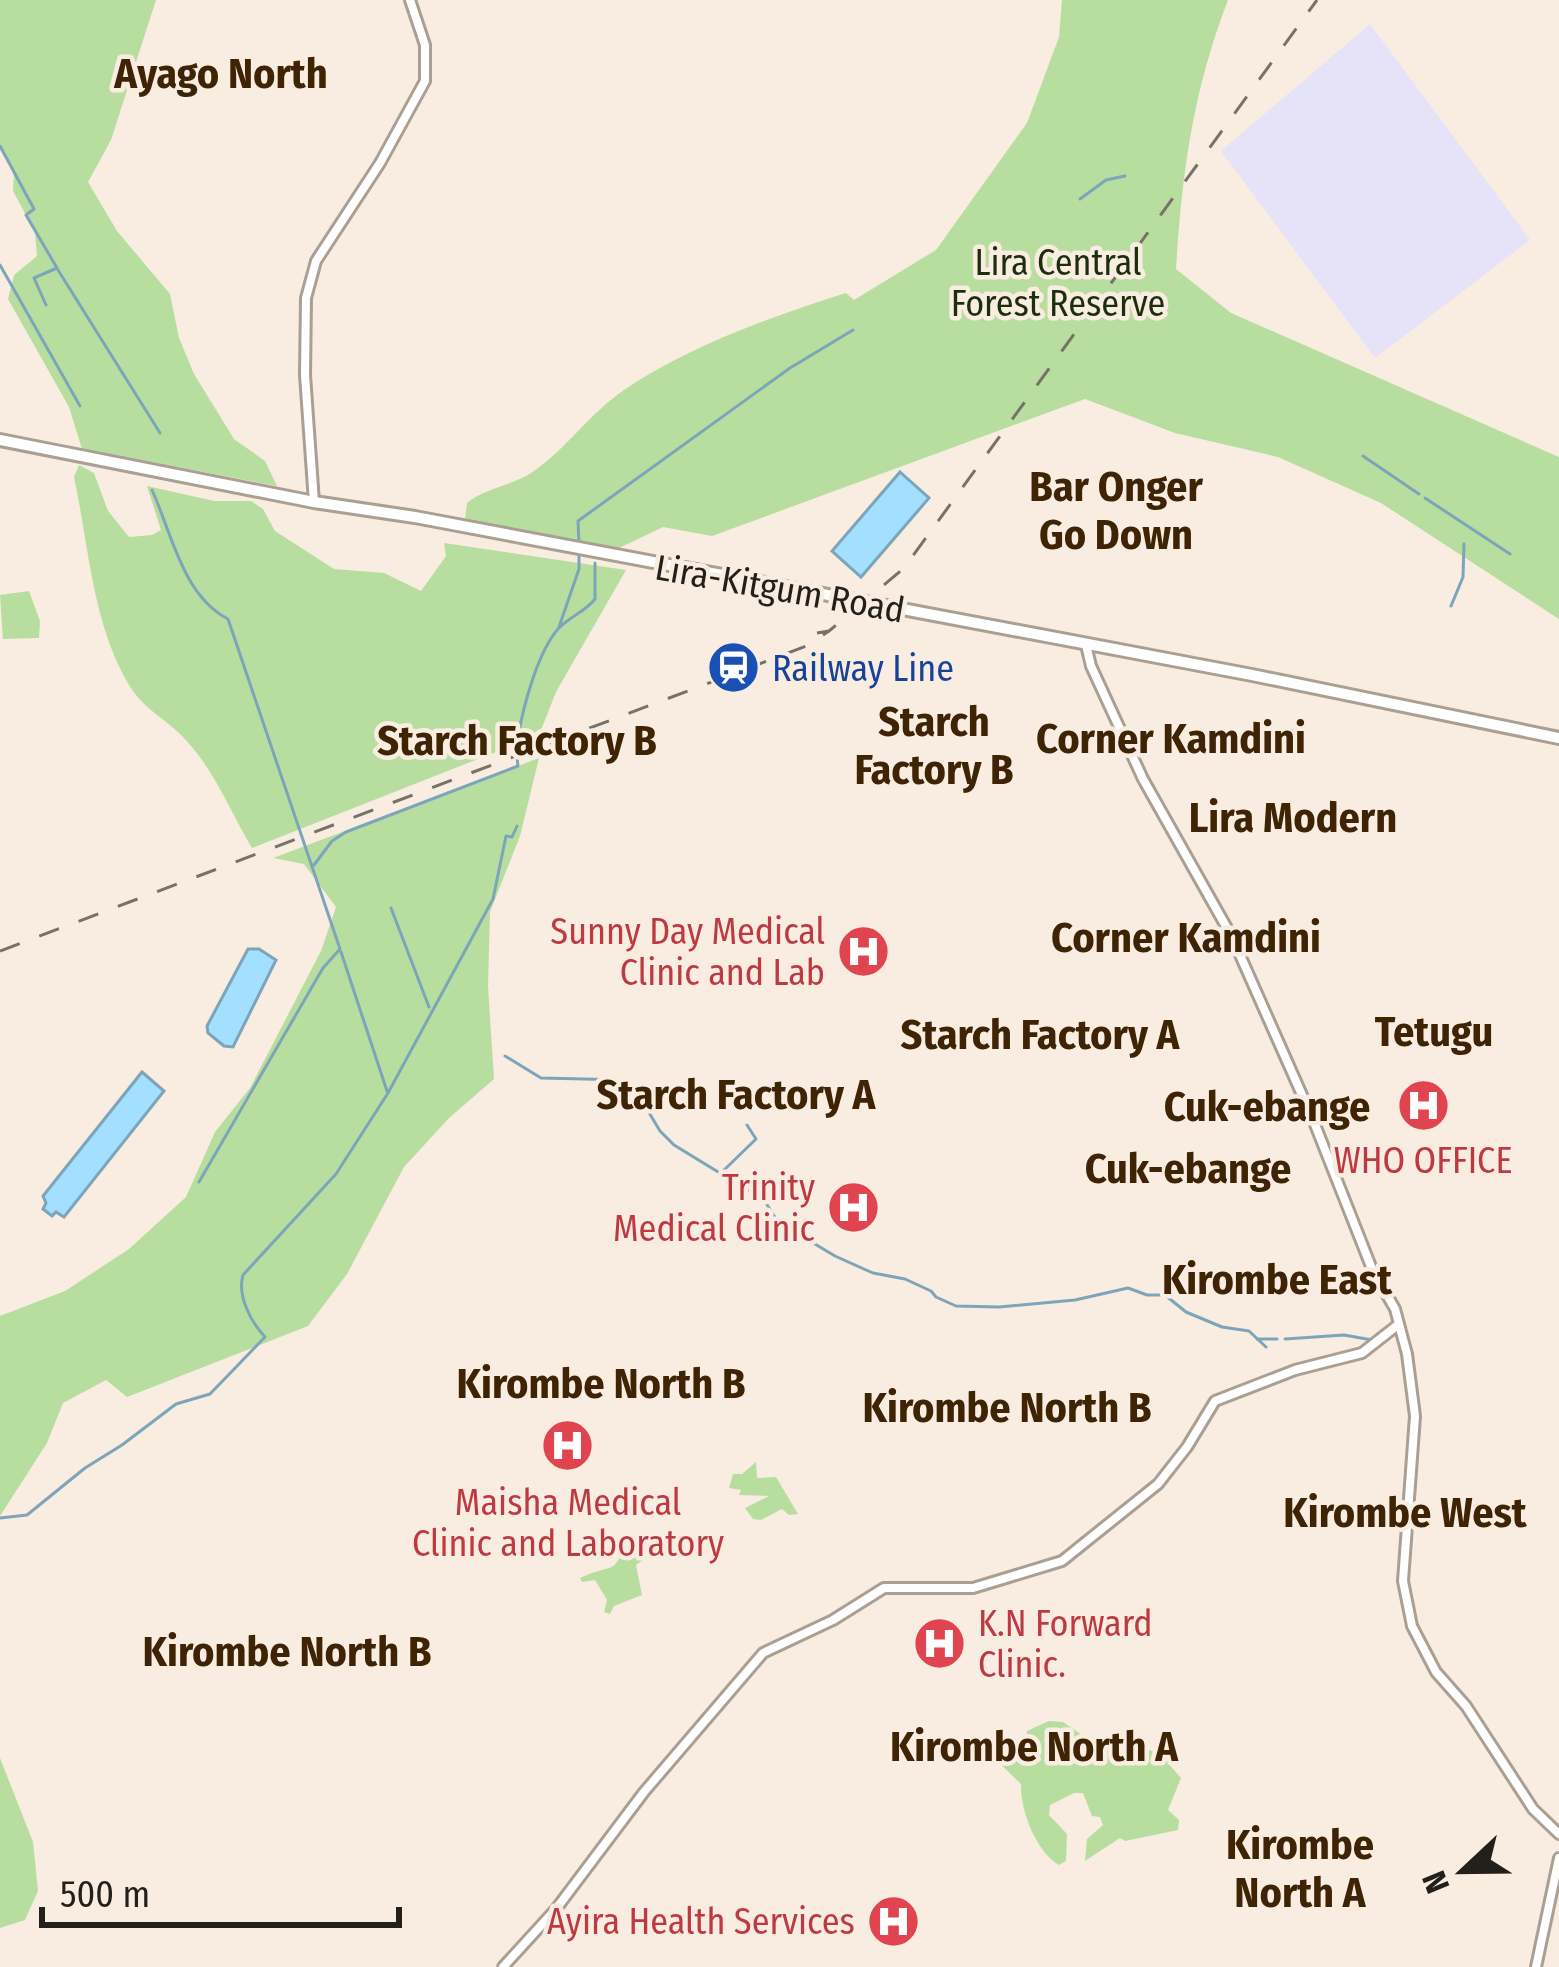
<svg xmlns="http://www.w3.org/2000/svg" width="1559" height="1967" viewBox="0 0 1559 1967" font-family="'Fira Sans Condensed',sans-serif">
	<rect width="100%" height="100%" fill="#f8ede0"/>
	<!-- commercial -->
	<path fill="#e6e2f8" d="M1370,24l160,216 -155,118 -154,-207z"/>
	<!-- green -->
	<path fill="#b7de9f" d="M0,0h156l-45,140 -23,42 29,49 53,63 9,44 15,36 40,65 31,22 12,25 -195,-37 -13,-42 -61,-108 6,-24 23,-19 -2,-24 -22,-41 1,-18 -14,-29z
		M1062,0h166c-35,91 -46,172 -52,269l55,44 328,144v162l-178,-116 -103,-46 -103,-24 -90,-34 -373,137 -49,-9 -46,22 -152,-30 2,-16c20,-16 46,-17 67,-32 33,-23 56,-58 90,-81 63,-43 149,-74 222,-97l8,7 82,-50 91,-127 32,-86z
		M79,465l15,8 14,38 21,26 23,-2 9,-5 -14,-44 67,15h37l12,8 12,22 59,38 50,4 37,18 25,-35 -2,-13 182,27 -70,122 -17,43 -287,113c-23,-39 -38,-79 -69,-111 -18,-19 -40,-28 -54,-52 -37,-62 -40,-139 -55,-208z
		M29,591l11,30 -1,17 -36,1 -3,-44z
		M539,758l-19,78 -30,76 -2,74 6,93 -45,39 -45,49 -57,107 -39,52 -181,71 -21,-17 -43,23 -16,40 -47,73v-200l65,-25 64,-42 57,-52 29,-65 35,-44 71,-137 15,-44 -32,-43 -31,-6z
		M756,1462l1,16 19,-1 22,37 -9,1 -7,-6 -21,11 -8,-1 -8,-11 24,-12 -30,-1 2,-5 -12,-2 4,-14h9z
		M630,1534l21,2 3,16 -18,13 6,30 -28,11 -4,8 -6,-2 3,-12 -12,-20 -13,2 -2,-4c40,-18 30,2 50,-44z
		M1049,1721l14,1 25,17 26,-6 18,25 18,-8 12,6 19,22 -13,32 11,10 -1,10 -53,11 -5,-3 -35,23 2,-22 16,-14 -3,-8 -8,-1 -9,-23h-9l-24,12 -1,10 18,19 -1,27 -7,4c-23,-13 -39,-55 -38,-81l-25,-24 29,-13 2,-16z
		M0,1758l33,84 5,49 -13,29 -25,8z"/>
	<!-- water -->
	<path fill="#a3dfff" stroke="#7da5ba" stroke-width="3" d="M900,472l29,26 -68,79 -29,-26z
		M248,949h11l17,11 -43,87 -9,-1 -16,-13 -1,-7z
		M142,1072l22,19 -100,126 -8,-5 -4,4 -9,-7 3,-6 -3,-7z"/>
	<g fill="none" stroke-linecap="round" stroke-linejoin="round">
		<!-- stream -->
		<path stroke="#7da5ba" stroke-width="3" d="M0,146l34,63 -8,6 31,53 -23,10 12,27
			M1080,199l26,-19 19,-4
			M0,265l80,141
			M58,270l102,163
			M1363,456l56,38
			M152,490c20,44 31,106 76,129l112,330 -17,19 -124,214
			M1425,498l85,56
			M579,544l-1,-23 212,-153 63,-38
			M1451,606l12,-29 1,-33
			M559,627l20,-58v-15
			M314,865l18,-24 14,-9 172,-66c-5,-33 18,-112 40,-137 11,-12 27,-17 37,-30v-36
			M391,908l38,99
			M341,952l46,139
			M505,1056l36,22 87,2
			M632,1084l28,47 14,14 90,55 14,22 57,34 38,17 32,6 26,12 5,6 20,9 43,1 76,-7 53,-12 19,7h18l21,17 36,15 27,4 17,16
			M722,1172l34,-33 -9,-14
			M1257,1339h20
			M1285,1339l59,-4 28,5
			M0,1518l27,-3 58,-47 37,-23 54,-41 34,-10 55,-57c-14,-15 -28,-41 -22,-62l93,-101 52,-81 105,-194 13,-63 6,1 5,-11"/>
		<defs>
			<path id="secondary" d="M314,502l-9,-127 1,-77 10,-37 64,-98 45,-82v-36l-15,-45
				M1086,645l5,21 52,113 89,158 82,185 58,147 23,40 12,45 8,62 -12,165 9,45 24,46 30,34 67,103 26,25
				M503,1967l53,-58 88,-117 119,-139 70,-33 51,-32h89l89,-27 96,-77 29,-37 28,-46 80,-31 67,-17 37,-29
				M1536,1967l23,-109"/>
			<path id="primary" d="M0,440l314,62 101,15 837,158 307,63"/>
		</defs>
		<!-- secondary casing -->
		<use href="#secondary" stroke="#aa9f93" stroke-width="14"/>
		<!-- primary casing -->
		<use href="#primary" stroke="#aa9f93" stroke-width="16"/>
		<!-- secondary -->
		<use href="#secondary" stroke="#fff" stroke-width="8"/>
		<!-- primary -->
		<use href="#primary" stroke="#fff" stroke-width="10"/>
		<!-- rail -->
		<path stroke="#777168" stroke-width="3" stroke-dasharray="21 21" stroke-linecap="butt" d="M817,633l12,-2 75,-63 413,-568
			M0,951l738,-279 68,-26 23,-15"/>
	</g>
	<!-- icons -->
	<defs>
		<symbol id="station-disc" viewBox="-11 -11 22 22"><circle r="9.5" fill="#1a4fb4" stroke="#f8ede0"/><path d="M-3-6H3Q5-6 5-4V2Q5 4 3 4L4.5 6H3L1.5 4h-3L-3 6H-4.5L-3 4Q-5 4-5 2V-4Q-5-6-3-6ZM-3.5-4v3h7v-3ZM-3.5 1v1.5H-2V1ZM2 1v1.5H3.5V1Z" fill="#fff"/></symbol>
		<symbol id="hospital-disc" viewBox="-11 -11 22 22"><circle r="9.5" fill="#e0444e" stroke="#f8ede0"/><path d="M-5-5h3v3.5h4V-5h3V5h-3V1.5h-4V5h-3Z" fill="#fff"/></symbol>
	</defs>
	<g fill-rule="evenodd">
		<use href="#station-disc" x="704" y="638" width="59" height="59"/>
		<use href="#hospital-disc" x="834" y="922" width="59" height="59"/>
		<use href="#hospital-disc" x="1394" y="1076" width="59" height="59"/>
		<use href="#hospital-disc" x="824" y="1178" width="59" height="59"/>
		<use href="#hospital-disc" x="538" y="1416" width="59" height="59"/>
		<use href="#hospital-disc" x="910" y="1614" width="59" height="59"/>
		<use href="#hospital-disc" x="864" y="1892" width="59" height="59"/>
	</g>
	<g text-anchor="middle" stroke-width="9" stroke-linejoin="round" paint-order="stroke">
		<!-- park labels -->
		<g font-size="36" fill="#1c2f0d" stroke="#f8ede0">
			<text x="1058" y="275">Lira Central<tspan x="1058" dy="41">Forest Reserve</tspan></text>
		</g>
		<!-- street labels -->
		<g font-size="36" fill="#231f1a" stroke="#f8ede0">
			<text transform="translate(780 588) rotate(10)" y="13">Lira-Kitgum Road</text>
		</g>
		<!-- transit labels -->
		<g font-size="36" fill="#164399" stroke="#f8ede0" text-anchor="start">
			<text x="772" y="681">Railway Line</text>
		</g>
		<!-- health labels -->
		<g font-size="36" fill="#be3a42" stroke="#f8ede0" text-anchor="end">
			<text x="825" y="944">Sunny Day Medical<tspan x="825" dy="41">Clinic and Lab</tspan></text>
			<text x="1423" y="1173" text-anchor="middle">WHO OFFICE</text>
			<text x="815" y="1200">Trinity<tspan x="815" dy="41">Medical Clinic</tspan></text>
			<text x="568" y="1515" text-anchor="middle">Maisha Medical<tspan x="568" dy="41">Clinic and Laboratory</tspan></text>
			<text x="978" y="1636" text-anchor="start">K.N Forward<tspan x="978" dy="41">Clinic.</tspan></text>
			<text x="855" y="1934">Ayira Health Services</text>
		</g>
		<!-- quarter labels -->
		<g font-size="42" font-weight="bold" fill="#3e2404" stroke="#f8ede0">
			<text x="221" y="88">Ayago North</text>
			<text x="1116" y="501">Bar Onger<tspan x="1116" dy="48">Go Down</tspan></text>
			<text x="934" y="736">Starch<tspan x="934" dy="48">Factory B</tspan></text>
			<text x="1171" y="753">Corner Kamdini</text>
			<text x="517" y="755">Starch Factory B</text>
			<text x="1293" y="832">Lira Modern</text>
			<text x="1186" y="952">Corner Kamdini</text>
			<text x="1434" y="1046">Tetugu</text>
			<text x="1040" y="1049">Starch Factory A</text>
			<text x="736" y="1109">Starch Factory A</text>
			<text x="1267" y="1121">Cuk-ebange</text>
			<text x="1188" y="1183">Cuk-ebange</text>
			<text x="1277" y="1294">Kirombe East</text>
			<text x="601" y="1398">Kirombe North B</text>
			<text x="1007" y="1422">Kirombe North B</text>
			<text x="1405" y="1527">Kirombe West</text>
			<text x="287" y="1666">Kirombe North B</text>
			<text x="1034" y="1761">Kirombe North A</text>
			<text x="1300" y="1859">Kirombe<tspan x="1300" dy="48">North A</tspan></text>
		</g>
	</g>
	<!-- north arrow -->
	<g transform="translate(1463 1871) rotate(248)" stroke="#f8ede0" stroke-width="9" paint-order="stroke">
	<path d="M0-9L21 45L0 30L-21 45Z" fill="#231f1a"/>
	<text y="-18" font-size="33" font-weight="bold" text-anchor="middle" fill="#231f1a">N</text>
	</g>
	<!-- scale -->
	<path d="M42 1907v18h357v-18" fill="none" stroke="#231f1a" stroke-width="6"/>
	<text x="60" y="1907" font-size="36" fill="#231f1a" stroke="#f8ede0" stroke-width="9" paint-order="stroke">500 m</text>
</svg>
